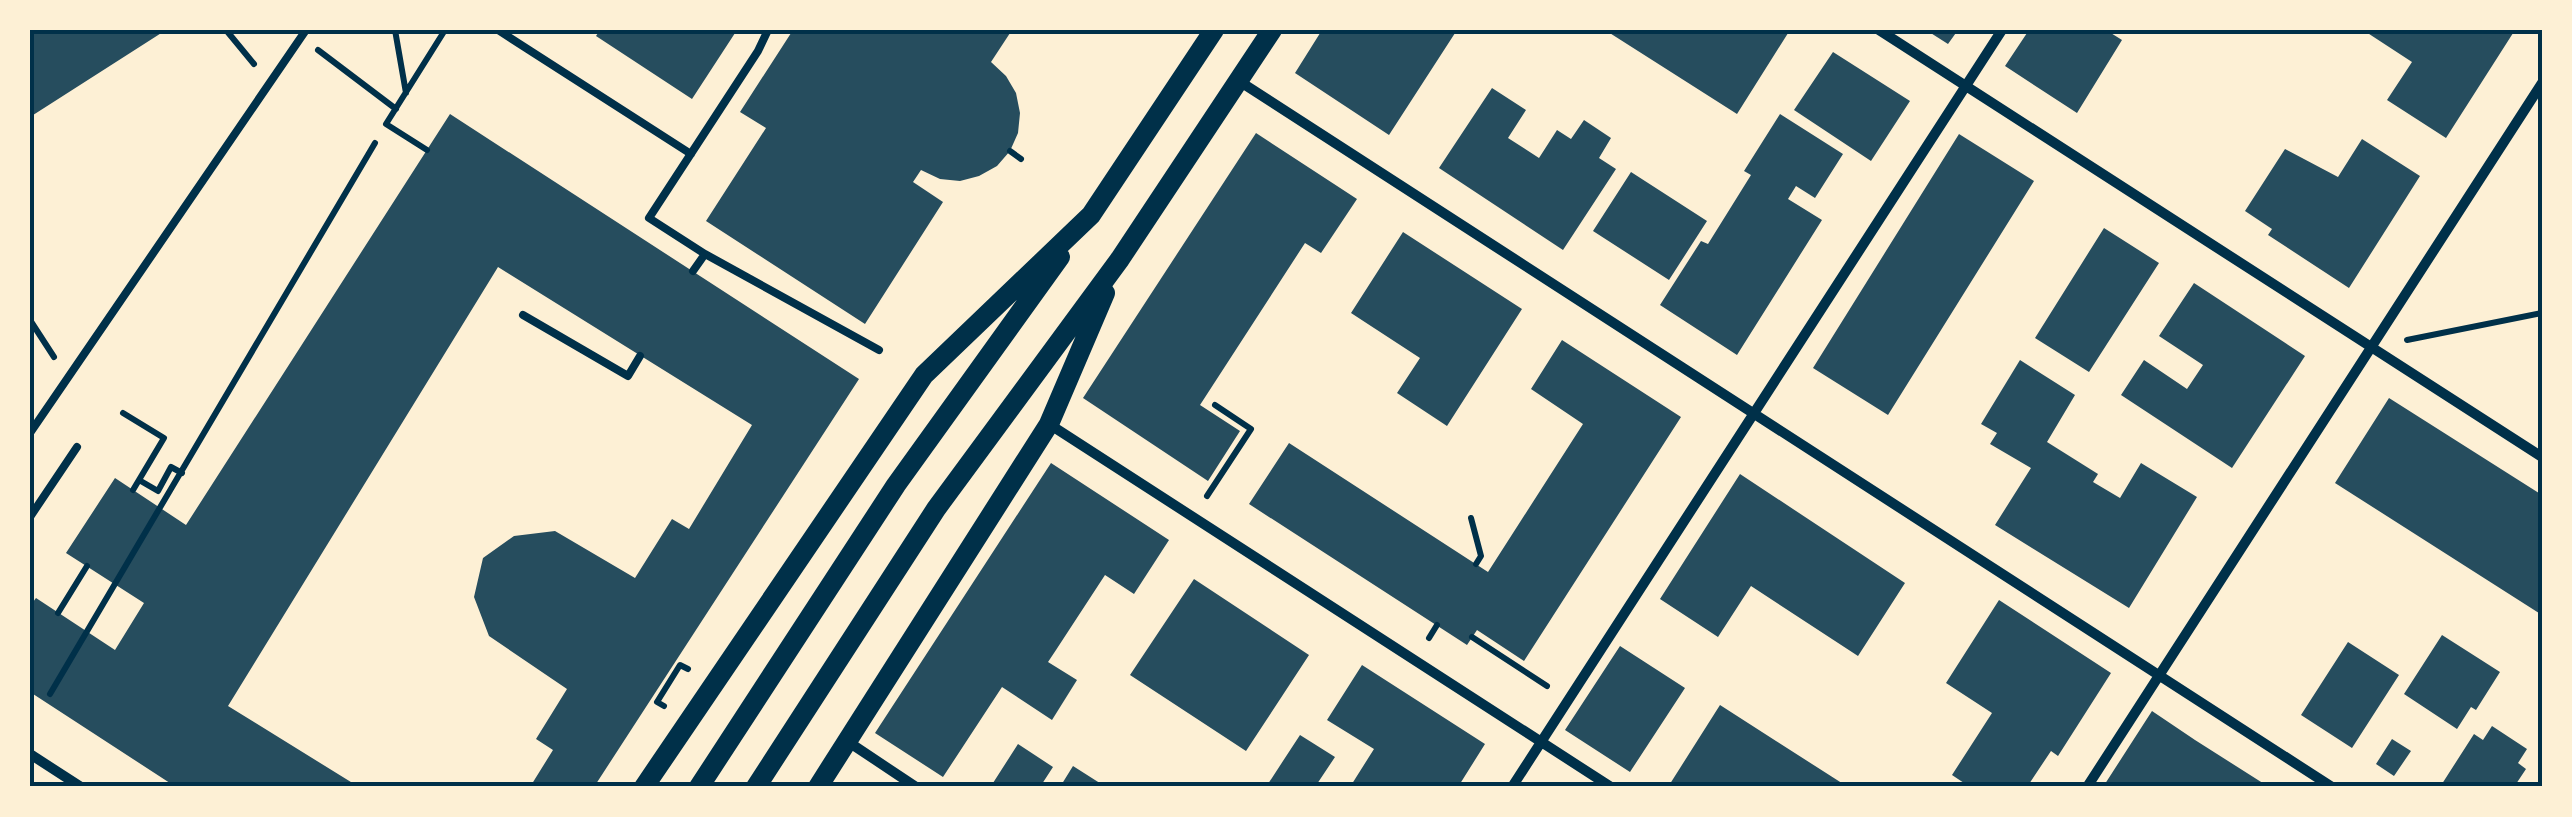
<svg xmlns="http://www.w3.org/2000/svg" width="2572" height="817" viewBox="0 0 2572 817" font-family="Helvetica,sans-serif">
	<rect width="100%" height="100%" fill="#fdf0d5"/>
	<!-- building -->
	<path fill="#264d5e" d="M30,30h136l-136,87z
		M600,30h137l-45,69 -96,-63z
		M793,30h219l-21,32 15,14 10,17 4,20 -2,20 -8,18 -13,15 -18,10 -19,5 -20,-2 -19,-9 -8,12 30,20 -78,122 -159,-103 60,-93 -26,-16z
		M1322,30h135l-68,105 -94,-62z
		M1605,30h185l-53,84z
		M1926,30h32l-10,14z
		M2029,30h77l16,10 -45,73 -72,-47z
		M2363,30h152l-69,108 -59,-38 25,-38z
		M1833,52l77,49 -39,60 -77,-51z
		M1492,88l34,22 -18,28 31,20 18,-28 14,9 13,-19 27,18 -12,20 17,11 -53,81 -124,-82z
		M450,114l409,265 -265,408h-64l23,-37 -17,-11 31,-50 -78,-53 -15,-39 9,-39 31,-22 41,-5 80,47 37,-59 17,10 63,-104 -254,-158 -270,439 131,81h-183l-146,-95v-86l6,-8 79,52 29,-47 -78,-50 49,-75 71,47z
		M1780,114l63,40 -28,44 -19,-12 -8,13 34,21 -85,135 -77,-50 41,-64 7,3 43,-69 -7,-4z
		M1256,133l101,66 -36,54 -16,-10 -105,162 40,26 -32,50 -125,-83z
		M1959,134l75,47 -146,234 -75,-47z
		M2362,139l58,37 -71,112 -81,-53 4,-6 -27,-18 40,-62 53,28z
		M1631,172l76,49 -38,59 -76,-49z
		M2104,228l55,35 -70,109 -54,-34z
		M1403,232l119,77 -75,117 -50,-33 23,-35 -69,-45z
		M2194,283l111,73 -73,112 -111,-73 23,-35 43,29 16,-24 -44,-29z
		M1562,340l119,77 -157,244 -47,-31 -10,15 -218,-141 40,-61 199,129 95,-148 -52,-35z
		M2020,360l55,35 -28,47 51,32 -5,8 27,16 21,-35 56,34 -68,111 -134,-83 36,-57 -41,-24 7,-11 -16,-9z
		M2389,398l153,97v120l-207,-132z
		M1051,463l118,77 -35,54 -29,-19 -49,75 -8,12 29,18 -25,40 -50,-33 -59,90 -68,-44z
		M1740,474l165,109 -47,73 -107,-70 -33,51 -58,-38z
		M1194,579l115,76 -63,96 -116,-76z
		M1999,600l112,73 -53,83 -7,-5 -24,36h-57l-18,-12 40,-62 -46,-30z
		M2442,635l58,37 -24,38 -5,-3 -14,22 -53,-35z
		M2348,642l51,33 -47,73 -51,-33z
		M1620,646l65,42 -55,84 -65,-42z
		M1362,665l123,79 -27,43h-108l24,-38 -47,-29z
		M1720,705l56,36 72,46h-180z
		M2152,711l43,29 74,47h-166z
		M2492,726l35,23 -9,14 8,6 -12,18h-74l34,-53 9,6z
		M1300,735l35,22 -20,30h-49z
		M2392,739l19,12 -17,25 -18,-12z
		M1018,744l35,23 -13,20h-40l-7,-4z
		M1073,766l33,21h-46z"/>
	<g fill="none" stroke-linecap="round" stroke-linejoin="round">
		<!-- path -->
		<path stroke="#003049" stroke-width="6" d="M226,30l28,34
			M395,30l11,63
			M318,50l78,59
			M427,150l-41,-26 59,-94
			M1010,151l11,8
			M30,320l24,37
			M2407,340l135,-27
			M123,413l41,25 -31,52
			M139,480l19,11 13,-24 11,6
			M1207,496l44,-67 -36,-24
			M1471,518l10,38 -5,8
			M58,613l29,-47
			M1472,637l75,49
			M1429,638l8,-13
			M50,694l325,-551
			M664,706l-7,-4 23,-37 8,4"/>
		<!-- service -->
		<path stroke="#003049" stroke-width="8" d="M498,30l193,124
			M768,30l-10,21 -109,167 56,36 174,96
			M693,271l12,-17
			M523,315l105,61 12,-20
			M30,433l276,-403
			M30,517l47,-70"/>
		<!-- minor -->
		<path stroke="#003049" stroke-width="10" d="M1879,30l663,427
			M1239,81l1093,706
			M1049,424l562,363
			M847,741l69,46
			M30,754l51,33
			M1512,787l490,-757
			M2087,787l455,-704"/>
		<!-- secondary -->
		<path stroke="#003049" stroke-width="20" d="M644,787l280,-412 167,-160 123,-185
			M699,787l197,-302 164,-228
			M756,787l180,-278 184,-250 152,-229
			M818,787l231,-363 56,-131"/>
	</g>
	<!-- border -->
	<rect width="2572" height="817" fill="none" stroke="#fdf0d5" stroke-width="65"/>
	<rect x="32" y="32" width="2508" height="752" fill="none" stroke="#003049" stroke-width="4"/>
</svg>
